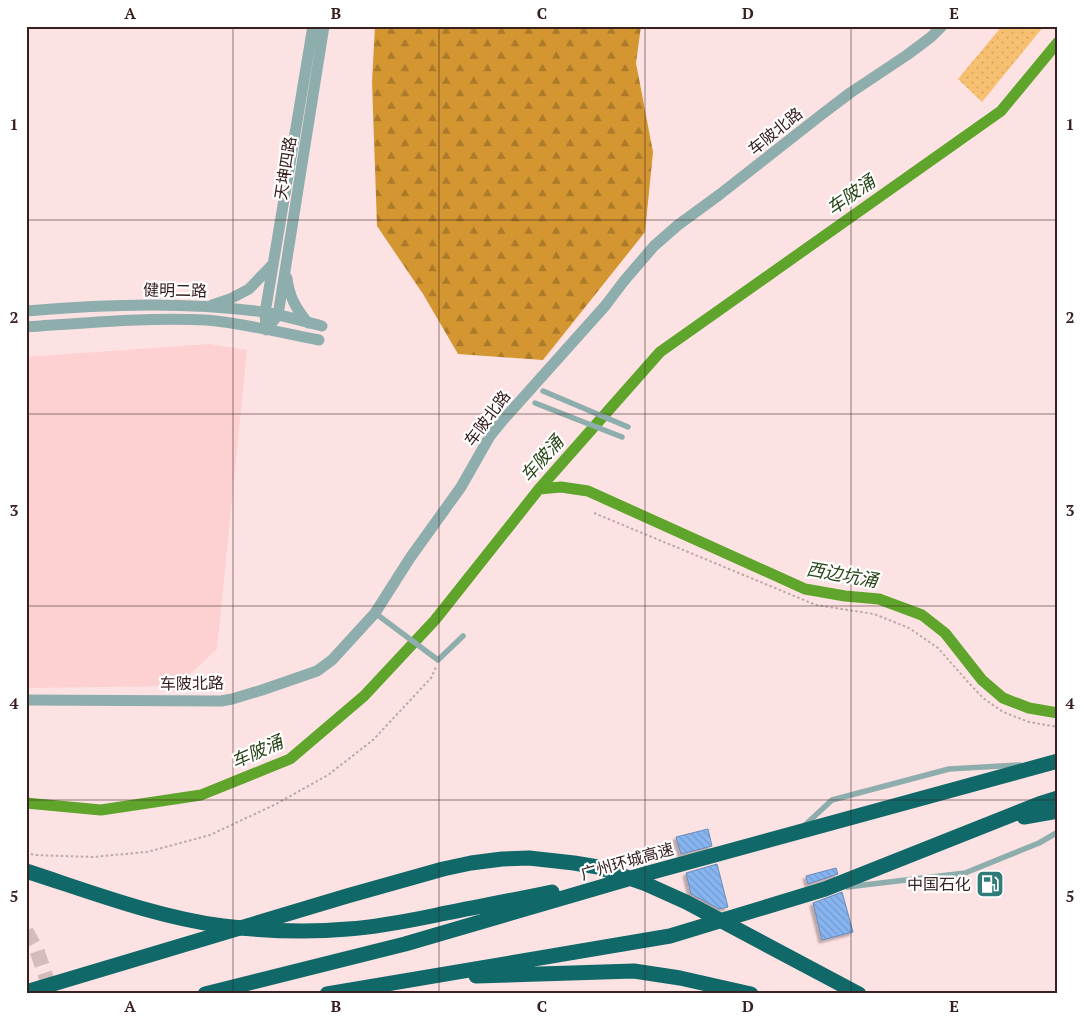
<svg xmlns="http://www.w3.org/2000/svg" width="1084" height="1020" viewBox="0 0 1084 1020" font-family="'PT Serif','Noto Sans SC',serif">
	<defs>
		<pattern id="grass-dots" width="8" height="8" patternUnits="userSpaceOnUse" patternTransform="scale(1.25)"><rect width="8" height="8" fill="#f7c070"/><path d="M2 2h.1M6 6h.1" fill="none" stroke="#d4a561" stroke-width="1.8" stroke-linecap="round"/></pattern>
		<pattern id="forest-firs" width="22" height="20" patternUnits="userSpaceOnUse" patternTransform="scale(1.25)"><rect width="22" height="20" fill="#d49631"/><path d="M5 1l3.5 6h-7zM16 11l3.5 6h-7z" fill="#ad7a29"/></pattern>
		<pattern id="building-back-hatch" width="6" height="6" patternUnits="userSpaceOnUse" patternTransform="scale(1.25)"><rect width="6" height="6" fill="#86b5f1"/><path d="M-1 5l2 2M0 0l6 6M5-1l2 2" fill="none" stroke="#749bce"/></pattern>
		<filter id="shadow"><feDropShadow dx="-3" dy="3" stdDeviation="1" flood-color="#0004"/></filter>
	</defs>
	<rect width="100%" height="100%" fill="#fde2e3"/>
	<!-- built -->
	<path fill="#fdd0d2" d="M210,344l37,6 -30,299 -40,37 -148,2 -3,-26v-305z"/>
	<!-- grass -->
	<path fill="url(#grass-dots)" d="M1002,26h42l-62,76 -24,-23z"/>
	<!-- forest -->
	<path fill="url(#forest-firs)" d="M375,26h266l-5,37 17,89 -8,80 -102,128 -85,-6 -35,-60 -46,-68 -5,-144z"/>
	<g fill="none" stroke-linecap="round" stroke-linejoin="round">
		<!-- canal -->
		<path stroke="#5fa52c" stroke-width="11" d="M539,489l22,-2 27,4 217,98 40,7 34,3 43,16 23,18 37,47 21,18 26,10 29,5
			M26,803l75,7 100,-15 89,-36 74,-63 71,-76 104,-131 121,-137 341,-241 57,-69"/>
	</g>
	<!-- building -->
	<path fill="url(#building-back-hatch)" stroke="#698ab5" filter="url(#shadow)" d="M708,829l4,17 -31,8 -5,-17z
		M717,864l11,43 -9,2 -28,-15 -5,-21z
		M836,868l2,6 -30,10 -2,-8z
		M842,892l11,40 -31,8 -9,-37z"/>
	<g fill="none" stroke-linecap="round" stroke-linejoin="round">
		<!-- motorway-tunnel -->
		<path stroke="#d6bbbc" stroke-width="15" stroke-dasharray="15 8" stroke-linecap="butt" d="M26,931l11,20 15,43"/>
		<!-- path -->
		<path stroke="#c0a6a7" stroke-width="2" stroke-dasharray="2.5 2.5" stroke-linecap="butt" d="M594,513l222,92 58,9 35,14 29,20 30,34 15,16 20,14 26,10 29,5
			M26,853l9,2 57,2 55,-5 63,-17 66,-31 52,-29 45,-35 58,-62 5,-11"/>
		<!-- service -->
		<path stroke="#8eaead" stroke-width="5.5" d="M543,391l85,36
			M535,403l87,34
			M375,613l63,47 25,-24
			M804,826l28,-26 117,-31 71,-4
			M847,887l118,-14 74,-30 19,-11"/>
		<!-- minor -->
		<path stroke="#8eaead" stroke-width="11" d="M313,26l-48,287 1,17 12,-15 46,-289
			M287,278c2,18 9,31 21,45
			M212,305l18,-6 19,-10 24,-25
			M26,311c78,-7 159,-10 237,1 20,3 39,9 59,14
			M26,327c58,-4 122,-10 180,-7 38,3 75,13 113,20
			M26,700l195,1 11,-2 30,-9 55,-19 15,-11 43,-47 35,-55 51,-71 29,-51 13,-16 102,-114 19,-25 30,-35 24,-21 41,-30 102,-80 29,-22 57,-38 24,-18 11,-11"/>
		<!-- motorway -->
		<path stroke="#116868" stroke-width="15" d="M1024,817l34,-6
			M26,871c65,21 130,46 197,55 41,5 83,7 125,3 30,-2 60,-8 89,-14 39,-8 77,-15 115,-23
			M476,976l158,-5 46,7 71,16
			M205,994l200,-50 240,-70 413,-113
			M327,994l343,-58 155,-47 214,-85 19,-6"/>
		<!-- motorway-bridge -->
		<path stroke="#116868" stroke-width="15" d="M26,992l321,-96 96,-27 28,-6 31,-4 27,-1 45,5 24,4 48,17 40,18 173,92"/>
	</g>
	<!-- grid -->
	<path fill="none" stroke="#382021" stroke-width="1" stroke-opacity="0.55" d="M233,26v968M439,26v968M645,26v968M851,26v968M26,220h1032M26,414h1032M26,606h1032M26,800h1032"/>
	<!-- icons -->
	<defs>
		<symbol id="fuel-square" viewBox="-11 -11 22 22"><rect x="-9" y="-9" width="18" height="18" rx="4" fill="#307a7a" stroke="#fff"/><path d="M-5.5-6h7V0h2V4h1.3V-2.5L3-4.5l.8-.8L6-3V5H2.5V1h-1V6h-7ZM-4.2-4.7v3.2H.2V-4.7Z" fill="#fff"/></symbol>
	</defs>
	<g fill-rule="evenodd">
		<use href="#fuel-square" x="974" y="868" width="32" height="32"/>
	</g>
	<g text-anchor="middle" stroke-width="4.5" stroke-linejoin="round" paint-order="stroke">
		<!-- street labels -->
		<g font-size="16" fill="#382021" stroke="#fff">
			<text transform="translate(775 131) rotate(-39)" y="6">车陂北路</text>
			<text transform="translate(285 168) rotate(-81)" y="6">天坤四路</text>
			<text transform="translate(175 290) rotate(1)" y="6">健明二路</text>
			<text transform="translate(487 418) rotate(-53)" y="6">车陂北路</text>
			<text transform="translate(192 683) rotate(-1)" y="6">车陂北路</text>
			<text transform="translate(627 861) rotate(-16)" y="6">广州环城高速</text>
		</g>
		<!-- poi labels -->
		<g font-size="16" fill="#382021" stroke="#fff" text-anchor="end">
			<text x="971" y="890">中国石化</text>
		</g>
		<!-- water labels -->
		<g font-size="18" font-style="italic" fill="#2a4619" stroke="#fff">
			<text transform="translate(851 195) rotate(-35)" y="6">车陂涌</text>
			<text transform="translate(542 459) rotate(-49)" y="6">车陂涌</text>
			<text transform="translate(842 575) rotate(10)" y="6">西边坑涌</text>
			<text transform="translate(257 752) rotate(-24)" y="6">车陂涌</text>
		</g>
	</g>
	<!-- border -->
	<rect width="1084" height="1020" fill="none" stroke="#ffffff" stroke-width="55"/>
	<rect x="28" y="28" width="1028" height="964" fill="none" stroke="#382021" stroke-width="2"/>
	<g font-size="16" text-anchor="middle" font-weight="bold" fill="#382021">
		<text x="130" y="19">A</text>
		<text x="336" y="19">B</text>
		<text x="542" y="19">C</text>
		<text x="748" y="19">D</text>
		<text x="954" y="19">E</text>
		<text x="14" y="130">1</text>
		<text x="1070" y="130">1</text>
		<text x="14" y="323">2</text>
		<text x="1070" y="323">2</text>
		<text x="14" y="516">3</text>
		<text x="1070" y="516">3</text>
		<text x="14" y="709">4</text>
		<text x="1070" y="709">4</text>
		<text x="14" y="902">5</text>
		<text x="1070" y="902">5</text>
		<text x="130" y="1012">A</text>
		<text x="336" y="1012">B</text>
		<text x="542" y="1012">C</text>
		<text x="748" y="1012">D</text>
		<text x="954" y="1012">E</text>
	</g>
</svg>
